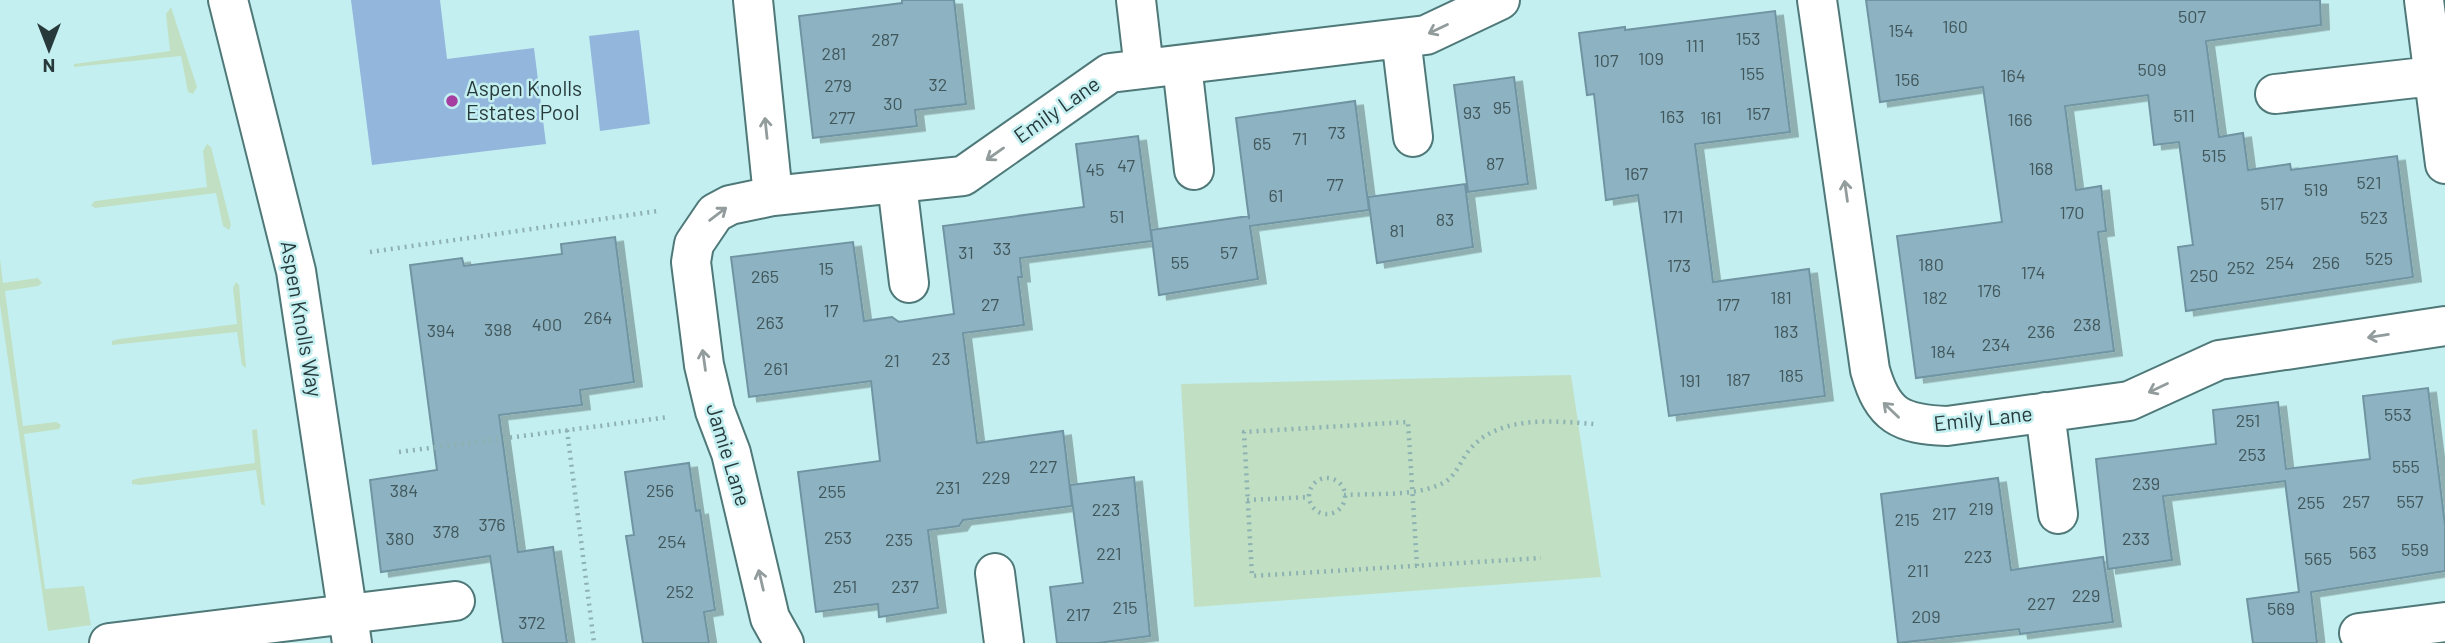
<svg xmlns="http://www.w3.org/2000/svg" width="2445" height="643" viewBox="0 0 2445 643" font-family="Barlow,sans-serif">
	<defs>
		<filter id="shadow"><feDropShadow dx="8" dy="4.5" stdDeviation="0" flood-color="#0004"/></filter>
	</defs>
	<rect width="100%" height="100%" fill="#c3eff0"/>
	<!-- green -->
	<path fill="#c1e0c3" d="M171,7l26,80 -4,7 -5,-2 -7,-36 -107,11v-3l96,-13 -4,-37z
		M207,144l4,3 20,78 -2,5 -6,-4 -7,-33 -121,15 -4,-3 4,-4 112,-14 -4,-36z
		M0,259l3,24 35,-5 4,5 -4,3 -33,5 18,135 33,-4 5,3 -2,4 -35,5 21,155 39,-3 7,39 -43,6 -48,-326z
		M236,282l3,3 7,83 -4,-3 -5,-33 -125,13v-4l7,-2 118,-15 -4,-36z
		M1571,375l30,202 -407,30 -13,-223z
		M257,429l8,77 -4,-2 -5,-34 -116,15 -8,-1v-4l8,-2 115,-15 -3,-33z"/>
	<!-- water -->
	<path fill="#93b6dd" d="M351,0h89l7,59 87,-11 12,96 -174,21z
		M639,30l11,94 -50,7 -11,-95z"/>
	<!-- building -->
	<path fill="#8db2c1" stroke="#7094a2" stroke-width="2" filter="url(#shadow)" d="M902,0h52l12,104 -51,6 2,16 -104,12 -14,-122 103,-13z
		M1866,0h454l1,25 -115,16 13,96 24,-4 5,37 42,-6 1,6 106,-14 16,121 -227,34 -8,-64 15,-2 -14,-103 -25,3 -6,-50 -83,11 11,84 25,-4 5,45 -8,1 16,119 -198,27 -19,-142 105,-14 -19,-135 -103,15z
		M1775,11l15,121 -95,12 18,138 96,-13 16,127 -156,20 -31,-221 -32,5 -12,-106 -7,1 -8,-62 46,-6v3z
		M1514,77l14,107 -60,8 -14,-107z
		M1355,101l14,109 -119,16 8,53 -99,16 -8,-65 98,-14v3l-13,-101z
		M1138,136l14,105 -132,17 2,19h-4l6,48 -61,8 14,110 86,-12 9,75 -109,14 -4,6 -31,4 10,78 -59,9 -1,-13 -62,8 -18,-140 82,-11 -9,-80 -122,16 -18,-140 122,-15 11,79 28,-4 7,5 55,-8 -11,-88 141,-19 -8,-63z
		M1465,184l8,63 -96,16 -9,-66z
		M615,237l19,145 -54,8 2,15 -83,10 19,137 35,-5 14,96h-64l-13,-87 -109,16 -11,-92 67,-10 -27,-205 52,-7 2,8 98,-12 -1,-10z
		M2428,388l17,137v46l-134,21 6,51h-64l-6,-44 52,-7 -14,-111 -122,15 9,64 -64,9 -12,-110 120,-15 -3,-34 65,-8 8,67 84,-10 -7,-63z
		M689,463l7,48 4,-1 15,100 -11,2 5,31h-66l-17,-107 8,-1 -9,-63z
		M1134,477l16,159 -52,7h-41l-7,-56 33,-4 -13,-98z
		M1998,478l13,92 92,-13 10,65 -93,12 -1,-5 -121,14 -17,-149z"/>
	<g fill="none" stroke-linecap="round" stroke-linejoin="round">
		<defs>
			<path id="minor" d="M228,0l68,271 56,372
				M753,0l20,196
				M1136,0l8,69
				M1817,0l53,370c13,46 30,54 77,56l182,-25 90,-41 226,-34
				M2424,0l21,164
				M1401,38l12,99
				M1182,65l12,105
				M2275,94l158,-18
				M897,184l12,99
				M2045,412l13,102
				M995,573l9,70
				M2359,633l86,-11
				M109,643l346,-42
				M784,643l-14,-25 -39,-165 -16,-42 -11,-46 -13,-103 3,-18 21,-31 15,-8 43,-9 190,-20 147,-103 316,-38 74,-35"/>
		</defs>
		<!-- minor casing -->
		<use href="#minor" stroke="#4f7879" stroke-width="42"/>
		<!-- path -->
		<path stroke="#8eb1b2" stroke-width="4.5" stroke-dasharray="2 5" stroke-linecap="butt" d="M370,252l288,-41
			M567,430l27,213
			M399,452l270,-35
			M1309 496a18 18 0 1 1 36 0a18 18 0 1 1-36 0Z
			M1344,495c30,-2 69,2 97,-11 15,-6 20,-25 30,-36 29,-33 84,-27 123,-24
			M1247,500l62,-3
			M1417,566l-9,-144 -164,10 8,144 289,-18"/>
		<!-- minor -->
		<use href="#minor" stroke="#fff" stroke-width="38"/>
	</g>
	<!-- one-way arrows -->
	<defs><path id="oneway-shaft" d="M-6 0H5M1.5-3L5.5 0L1.5 3" fill="none" stroke-width="1.6" stroke-linecap="round" stroke-linejoin="round" transform="scale(1.75)"/></defs>
	<g stroke="#939c9c">
		<use href="#oneway-shaft" transform="translate(1438 29) rotate(155)"/>
		<use href="#oneway-shaft" transform="translate(766 128) rotate(-96)"/>
		<use href="#oneway-shaft" transform="translate(995 154) rotate(145)"/>
		<use href="#oneway-shaft" transform="translate(1846 191) rotate(-98)"/>
		<use href="#oneway-shaft" transform="translate(718 214) rotate(-37)"/>
		<use href="#oneway-shaft" transform="translate(2378 336) rotate(171)"/>
		<use href="#oneway-shaft" transform="translate(704 360) rotate(-98)"/>
		<use href="#oneway-shaft" transform="translate(2158 388) rotate(155)"/>
		<use href="#oneway-shaft" transform="translate(1891 410) rotate(-136)"/>
		<use href="#oneway-shaft" transform="translate(761 580) rotate(-103)"/>
	</g>
	<!-- markers -->
	<circle fill="#a63da0" stroke="#c3eff0" stroke-width="2.5" cx="452" cy="101" r="7"/>
	<g text-anchor="middle" stroke-width="5" stroke-linejoin="round" paint-order="stroke">
		<!-- number labels -->
		<g font-size="18" fill="#40575c">
			<text x="2192" y="23">507</text>
			<text x="1955" y="33">160</text>
			<text x="1901" y="37">154</text>
			<text x="1748" y="45">153</text>
			<text x="885" y="46">287</text>
			<text x="1695" y="52">111</text>
			<text x="834" y="60">281</text>
			<text x="1651" y="65">109</text>
			<text x="1606" y="67">107</text>
			<text x="2152" y="76">509</text>
			<text x="1752" y="80">155</text>
			<text x="2013" y="82">164</text>
			<text x="1907" y="86">156</text>
			<text x="938" y="91">32</text>
			<text x="838" y="92">279</text>
			<text x="893" y="110">30</text>
			<text x="1502" y="114">95</text>
			<text x="1472" y="119">93</text>
			<text x="1758" y="120">157</text>
			<text x="2184" y="122">511</text>
			<text x="1672" y="123">163</text>
			<text x="842" y="124">277</text>
			<text x="1711" y="124">161</text>
			<text x="2020" y="126">166</text>
			<text x="1337" y="139">73</text>
			<text x="1300" y="145">71</text>
			<text x="1262" y="150">65</text>
			<text x="2214" y="162">515</text>
			<text x="1495" y="170">87</text>
			<text x="1126" y="172">47</text>
			<text x="2041" y="175">168</text>
			<text x="1095" y="176">45</text>
			<text x="1636" y="180">167</text>
			<text x="2369" y="189">521</text>
			<text x="1335" y="191">77</text>
			<text x="2316" y="196">519</text>
			<text x="1276" y="202">61</text>
			<text x="2272" y="210">517</text>
			<text x="2072" y="219">170</text>
			<text x="1117" y="223">51</text>
			<text x="1673" y="223">171</text>
			<text x="2374" y="224">523</text>
			<text x="1445" y="226">83</text>
			<text x="1397" y="237">81</text>
			<text x="1002" y="255">33</text>
			<text x="966" y="259">31</text>
			<text x="1229" y="259">57</text>
			<text x="2379" y="265">525</text>
			<text x="1180" y="269">55</text>
			<text x="2280" y="269">254</text>
			<text x="2326" y="269">256</text>
			<text x="1931" y="271">180</text>
			<text x="1679" y="272">173</text>
			<text x="2241" y="274">252</text>
			<text x="826" y="275">15</text>
			<text x="2033" y="279">174</text>
			<text x="2204" y="282">250</text>
			<text x="765" y="283">265</text>
			<text x="1989" y="297">176</text>
			<text x="1781" y="304">181</text>
			<text x="1935" y="304">182</text>
			<text x="990" y="311">27</text>
			<text x="1728" y="311">177</text>
			<text x="831" y="317">17</text>
			<text x="598" y="324">264</text>
			<text x="770" y="329">263</text>
			<text x="547" y="331">400</text>
			<text x="2087" y="331">238</text>
			<text x="498" y="336">398</text>
			<text x="441" y="337">394</text>
			<text x="1786" y="338">183</text>
			<text x="2041" y="338">236</text>
			<text x="1996" y="351">234</text>
			<text x="1943" y="358">184</text>
			<text x="941" y="365">23</text>
			<text x="892" y="367">21</text>
			<text x="776" y="375">261</text>
			<text x="1791" y="382">185</text>
			<text x="1738" y="386">187</text>
			<text x="1690" y="387">191</text>
			<text x="2398" y="421">553</text>
			<text x="2248" y="427">251</text>
			<text x="2252" y="461">253</text>
			<text x="1043" y="473">227</text>
			<text x="2406" y="473">555</text>
			<text x="996" y="484">229</text>
			<text x="2146" y="490">239</text>
			<text x="948" y="494">231</text>
			<text x="404" y="497">384</text>
			<text x="660" y="497">256</text>
			<text x="832" y="498">255</text>
			<text x="2356" y="508">257</text>
			<text x="2410" y="508">557</text>
			<text x="2311" y="509">255</text>
			<text x="1981" y="515">219</text>
			<text x="1106" y="516">223</text>
			<text x="1944" y="520">217</text>
			<text x="1907" y="526">215</text>
			<text x="492" y="531">376</text>
			<text x="446" y="538">378</text>
			<text x="838" y="544">253</text>
			<text x="400" y="545">380</text>
			<text x="2136" y="545">233</text>
			<text x="899" y="546">235</text>
			<text x="672" y="548">254</text>
			<text x="2415" y="556">559</text>
			<text x="2363" y="559">563</text>
			<text x="1109" y="560">221</text>
			<text x="1978" y="563">223</text>
			<text x="2318" y="565">565</text>
			<text x="1918" y="577">211</text>
			<text x="845" y="593">251</text>
			<text x="905" y="593">237</text>
			<text x="680" y="598">252</text>
			<text x="2086" y="602">229</text>
			<text x="2041" y="610">227</text>
			<text x="1125" y="614">215</text>
			<text x="2281" y="615">569</text>
			<text x="1078" y="621">217</text>
			<text x="1926" y="623">209</text>
			<text x="532" y="629">372</text>
		</g>
		<!-- poi labels -->
		<g font-size="21" fill="#27393a" stroke="#c3eff0" text-anchor="start">
			<text x="466" y="96">Aspen Knolls<tspan x="466" dy="24">Estates Pool</tspan></text>
		</g>
		<!-- street labels -->
		<g font-size="21" fill="#27393a" stroke="#c3eff0">
			<text transform="translate(1057 110) rotate(-35)" y="7">Emily Lane</text>
			<text transform="translate(301 319) rotate(80)" y="7">Aspen Knolls Way</text>
			<text transform="translate(1983 419) rotate(-6)" y="7">Emily Lane</text>
			<text transform="translate(728 455) rotate(73)" y="7">Jamie Lane</text>
		</g>
	</g>
	<!-- north arrow -->
	<g transform="translate(49 49) rotate(180)" stroke="#c3eff0" stroke-width="5" paint-order="stroke">
	<path d="M0-5L12 26L0 18L-12 26Z" fill="#27393a"/>
	<text y="-10" font-size="19" font-weight="bold" text-anchor="middle" fill="#27393a">N</text>
	</g>
</svg>
